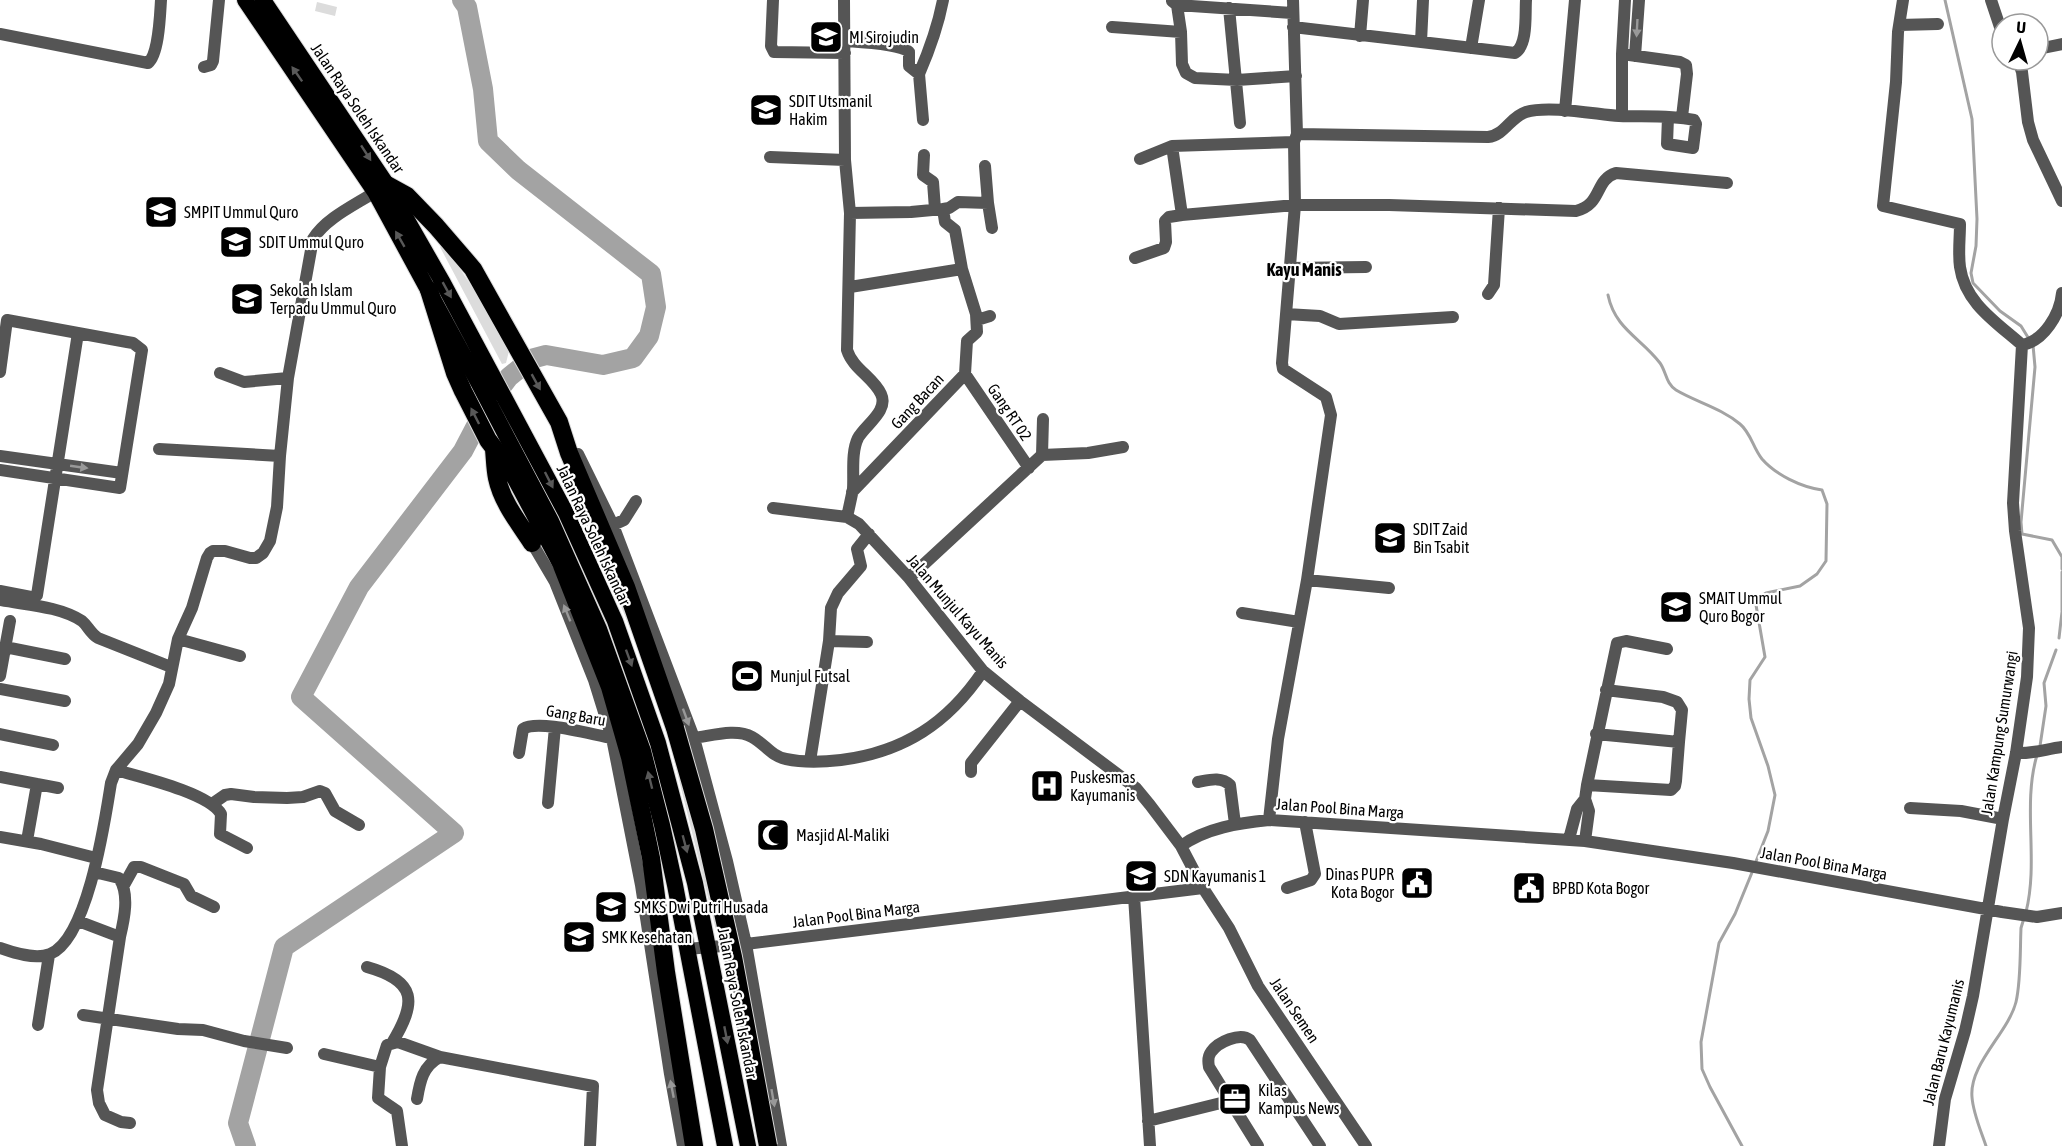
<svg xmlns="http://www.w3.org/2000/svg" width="2062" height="1146" viewBox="0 0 2062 1146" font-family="'Asap Condensed',sans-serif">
	<rect width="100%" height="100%" fill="#fff"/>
	<!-- green -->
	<path fill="#dcdcdc" d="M317,2l20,5 -2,9 -20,-5z
		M444,245l69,103 -4,3 -3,12 -4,1 -62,-117z
		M576,503l38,70 46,117 65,249 -7,-4 -3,-9 -51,-207 -30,-81 -38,-93z"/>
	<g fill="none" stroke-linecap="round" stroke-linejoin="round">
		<!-- stream -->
		<path stroke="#a3a3a3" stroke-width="3" d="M1945,0l27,119 5,100 -1,27 -5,27 2,10 27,28 21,15 8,13
			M1608,295c7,34 33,43 52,68 6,8 6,21 16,27 20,12 45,18 64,34 11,9 13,24 22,35 14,16 39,28 60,31l5,14 -1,57 -9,13 -17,12 -34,7 -8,5 -2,7 9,52 -15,23 -1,19 2,19 17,48 7,29 -7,36 -13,33
			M2033,345l2,22 -14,155 1,12 30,6 10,17v12
			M2062,572v39
			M2059,638l3,-26
			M2040,746l6,-40 -2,-23 12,-33
			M2026,912c13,-52 -4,-106 11,-157
			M1742,1146l-32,-59 -8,-18 -1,-27 18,-99 16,-29 18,-44
			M1986,1146c-5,-15 -13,-33 -14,-49 -3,-33 36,-64 44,-95 5,-21 4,-52 5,-74l3,-10"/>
		<!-- river -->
		<path stroke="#a3a3a3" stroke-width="20" d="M246,1146l-8,-23 46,-176 170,-114 -153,-136 58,-110 104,-136 23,-44 23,-30 22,-18 15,-4 57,10 30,-7 16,-22 7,-29 -5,-33 -133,-104 -30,-29 -5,-52 -16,-82 -5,-7"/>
		<defs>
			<path id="trunk" d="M245,0l130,192 103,190 73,139 48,108 44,122 19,74 13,60 50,261
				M263,0l124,185 56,98 123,230 49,108 43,122 37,140 53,263"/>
			<path id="motorway" d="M387,185l20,11 29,30 37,43 86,153 10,31 57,134 49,141
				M429,290l26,83 8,18 25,49 25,33 48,90 49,124 20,70 21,101 15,114 28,174
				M494,449c1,10 1,20 3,29 5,24 22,45 35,65"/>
		</defs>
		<!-- trunk casing -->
		<use href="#trunk" stroke="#dbdbdb" stroke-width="18"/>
		<!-- motorway casing -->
		<use href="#motorway" stroke="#dbdbdb" stroke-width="20"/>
		<!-- minor -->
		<path stroke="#555" stroke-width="12" d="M773,0l-2,46 3,6 71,1
			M844,0l1,160 5,53 -3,137c6,19 26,27 34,44 8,17 -16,31 -23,44 -7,14 -4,36 -5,51 -2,10 -4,19 -6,28
			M1903,0l-5,32 -2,50 -13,124 77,18c0,14 -2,29 0,43 5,36 36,55 62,78
			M1991,0l11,33
			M1172,1l5,4 115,8
			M1177,5l4,27 1,32 4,9 9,5 42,2 59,-4
			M1229,8l11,115
			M1899,25l39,-1
			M1112,27l69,5
			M1293,27l222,26c13,-8 10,-39 11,-53
			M0,34l148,29c11,-9 12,-48 13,-63
			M1360,36l3,-36
			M845,41c13,1 55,3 64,11v14l10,8 4,46
			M1421,42l2,-42
			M1471,48l8,-48
			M2038,49l24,-5
			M1622,54l58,8 6,3 1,9 -5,43
			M1635,56l4,-56
			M2018,60l4,12 6,50 5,18 29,61
			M204,67l7,-2 2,-4 6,-61
			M919,74c10,-23 19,-48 24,-74
			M1565,111l10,-111
			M1622,116v-62l3,-54
			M1297,134l191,3c17,-2 22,-20 38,-25 23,-7 68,2 93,4 25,1 50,-1 75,4l2,4 -3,24 -26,-4 1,-27
			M1294,142l-122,4 10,69 113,-10h94l187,6c27,-7 18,-31 40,-38l111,10
			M924,155l-1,20 10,7 2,27
			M770,157l75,3
			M1140,159l32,-13
			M985,166l3,37 4,25
			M943,209l6,-1 9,-6 30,1
			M850,213l61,-1 32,-3 2,13 10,8 7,39
			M1135,258l29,-10 2,-6 -1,-21 4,-4 13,-2
			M1290,268l76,-1
			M850,287l112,-18 14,45 1,18 -10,9 -2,33 -113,118
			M1488,294l6,-9 5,-77
			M1286,314l34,2 19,8 114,-7
			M977,320l13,-4
			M2022,345c22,-4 38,-31 40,-52
			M0,372l7,-52 120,22 6,1 9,7 -22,138 -120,-18
			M220,373l24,9 44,-4
			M965,374l64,94
			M159,449l121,7
			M578,454l35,71 81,213 33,123 19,83 35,202
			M1042,455l1,-36
			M0,456l122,17
			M773,508l74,9 12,7 50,54 74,93 37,30 116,87 14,17 31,41
			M613,525l11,-5 12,-19
			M532,543l23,39 39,98 18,58 29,147 29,189 13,72
			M909,578l133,-123 46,-2 35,-6
			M1307,580l82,8
			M0,591l31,6 6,-2 41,-262
			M0,600c26,5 59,6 82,21 6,5 8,12 16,17l73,29
			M1242,613l57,9
			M178,639l62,17
			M829,641l38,1
			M5,647l60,12
			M0,676l10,-55
			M0,689l65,12
			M0,734l53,11
			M1596,734l83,8 3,-32 -5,-8 -14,-5 -57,-7
			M694,738c17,-2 42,-10 58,-1 13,7 19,19 34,22 18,4 37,3 55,1 63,-8 107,-37 142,-89
			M519,753l4,-24c15,-10 70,6 89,9
			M2016,753c16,1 30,-4 46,-6
			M810,761l19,-120 2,-33 7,-15 23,-27 -4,-17 12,-15
			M116,770c24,7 93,23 105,44l-1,20 27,14
			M971,772v-9l49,-62
			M0,777l58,11
			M1198,782c11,-2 23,-6 32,3l5,39
			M1587,785l84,5 4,-4 1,-5 3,-39
			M548,803l7,-76
			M212,804l13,-9 6,-1 23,3 33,1 16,-1 17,-6 5,2 10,18 24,14
			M1910,808l51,3 42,8
			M1269,820l9,-81 29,-159 24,-165 -5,-18 -43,-28 -1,-6 13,-158 -1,-63 3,-8 -4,-134
			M28,835l9,-51
			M0,837l41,7 55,14
			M1569,839l8,-30 8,-10
			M1585,841l4,-30 -4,-12 2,-14 30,-142 9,-2 41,8
			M94,872l25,6c11,16 5,42 1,59
			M124,885l10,-18h7l43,17 7,12 23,11
			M1287,888l24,-8 4,-6 -10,-52
			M1134,896l16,250
			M78,921l42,16 -23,153 2,13 6,12 16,7 9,1
			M0,948c14,5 35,12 50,6 38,-15 55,-134 61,-171l5,-13 22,-26 18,-31 13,-29 9,-45 14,-31 15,-50 3,-5 3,-2h12l25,7h6l7,-5 7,-12 7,-34 3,-51 8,-78 25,-139c13,-21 42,-34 62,-47
			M687,949l59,-5 457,-56
			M367,967c50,14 50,35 25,76
			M83,1015l95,14 25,1 41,11 43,7
			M38,1025l11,-70
			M324,1054l56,13
			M417,1099c3,-18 6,-33 23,-42
			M1148,1121l81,-20
			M402,1146l-5,-35 -19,-13 2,-31 7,-22 11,-3 42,15 153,29 -3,60
			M1258,1146l-49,-79c-1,-5 -1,-11 2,-15 7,-10 29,-20 39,-12l70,106
			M1366,1146l-108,-160 -29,-58 -26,-40 -22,-42c25,-18 58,-23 88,-26l316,21 148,22 269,49 35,5 25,-4
			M1939,1146l6,-47 20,-68 8,-35 30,-177 13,-66 11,-76 2,-49 -14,-97 -2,-28 9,-158"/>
		<!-- trunk -->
		<use href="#trunk" stroke="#000" stroke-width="16"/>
		<!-- motorway -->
		<use href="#motorway" stroke="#000" stroke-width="18"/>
		<defs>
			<path id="motorway-bridge" d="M675,728l29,101 29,128 35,189"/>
		</defs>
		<!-- motorway-bridge casing -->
		<use href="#motorway-bridge" stroke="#dbdbdb" stroke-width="20" stroke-linecap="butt"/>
		<!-- motorway-bridge -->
		<use href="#motorway-bridge" stroke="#000" stroke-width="18"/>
	</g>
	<!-- one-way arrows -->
	<defs><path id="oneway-solid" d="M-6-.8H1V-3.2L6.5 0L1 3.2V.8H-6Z" transform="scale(1.5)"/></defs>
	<g fill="#999">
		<use href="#oneway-solid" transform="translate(1637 28) rotate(93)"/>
		<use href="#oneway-solid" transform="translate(79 467) rotate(8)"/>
		<use href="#oneway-solid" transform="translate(567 613) rotate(-112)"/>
		<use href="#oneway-solid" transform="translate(686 717) rotate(70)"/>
		<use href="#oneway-solid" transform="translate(672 1089) rotate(-101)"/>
		<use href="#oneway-solid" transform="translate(773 1098) rotate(80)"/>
	</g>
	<g fill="#595959">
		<use href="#oneway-solid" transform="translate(297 74) rotate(-125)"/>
		<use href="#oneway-solid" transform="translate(366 153) rotate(57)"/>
		<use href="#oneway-solid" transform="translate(400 239) rotate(-120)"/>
		<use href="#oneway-solid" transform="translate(447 290) rotate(61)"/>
		<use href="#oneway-solid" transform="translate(536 382) rotate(61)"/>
		<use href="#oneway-solid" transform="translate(475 416) rotate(-117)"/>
		<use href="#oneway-solid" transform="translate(549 480) rotate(63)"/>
		<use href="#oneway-solid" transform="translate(629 658) rotate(70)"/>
		<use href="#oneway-solid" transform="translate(650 780) rotate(-104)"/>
		<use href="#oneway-solid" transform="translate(685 844) rotate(75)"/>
		<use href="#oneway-solid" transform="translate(726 1035) rotate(79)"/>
	</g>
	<!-- icons -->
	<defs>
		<symbol id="school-square" viewBox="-11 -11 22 22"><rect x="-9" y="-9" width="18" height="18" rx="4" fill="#000" stroke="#fff"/><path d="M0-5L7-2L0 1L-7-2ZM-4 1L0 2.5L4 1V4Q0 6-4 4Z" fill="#fff"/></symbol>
		<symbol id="stadium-square" viewBox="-11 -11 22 22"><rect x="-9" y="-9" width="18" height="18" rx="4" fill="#000" stroke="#fff"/><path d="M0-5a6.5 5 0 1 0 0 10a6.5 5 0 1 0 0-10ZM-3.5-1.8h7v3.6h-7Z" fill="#fff"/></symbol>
		<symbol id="hospital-square" viewBox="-11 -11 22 22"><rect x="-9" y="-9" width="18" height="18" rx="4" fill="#000" stroke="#fff"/><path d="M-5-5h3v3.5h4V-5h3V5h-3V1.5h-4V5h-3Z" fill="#fff"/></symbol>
		<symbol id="mosque-square" viewBox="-11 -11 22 22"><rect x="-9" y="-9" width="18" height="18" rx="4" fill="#000" stroke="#fff"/><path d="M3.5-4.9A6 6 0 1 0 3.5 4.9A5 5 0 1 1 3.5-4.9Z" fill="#fff"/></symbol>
		<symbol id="civic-square" viewBox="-11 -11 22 22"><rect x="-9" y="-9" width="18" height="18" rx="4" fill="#000" stroke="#fff"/><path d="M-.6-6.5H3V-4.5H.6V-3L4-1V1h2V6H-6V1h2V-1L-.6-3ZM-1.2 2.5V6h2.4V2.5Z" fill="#fff"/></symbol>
		<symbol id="office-square" viewBox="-11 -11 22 22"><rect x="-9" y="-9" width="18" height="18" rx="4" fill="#000" stroke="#fff"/><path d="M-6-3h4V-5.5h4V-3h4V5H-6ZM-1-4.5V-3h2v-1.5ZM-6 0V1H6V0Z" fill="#fff"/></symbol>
	</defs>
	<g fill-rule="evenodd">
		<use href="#school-square" x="807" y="18" width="38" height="38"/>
		<use href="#school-square" x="747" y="91" width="38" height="38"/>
		<use href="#school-square" x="142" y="193" width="38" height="38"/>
		<use href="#school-square" x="217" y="223" width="38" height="38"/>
		<use href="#school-square" x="228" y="280" width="38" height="38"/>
		<use href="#school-square" x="1371" y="519" width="38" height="38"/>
		<use href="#school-square" x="1657" y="588" width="38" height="38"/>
		<use href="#stadium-square" x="728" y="657" width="38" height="38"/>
		<use href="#hospital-square" x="1028" y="767" width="38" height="38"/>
		<use href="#mosque-square" x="754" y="816" width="38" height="38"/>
		<use href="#school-square" x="1122" y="857" width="38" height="38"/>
		<use href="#civic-square" x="1398" y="864" width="38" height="38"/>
		<use href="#civic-square" x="1510" y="869" width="38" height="38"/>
		<use href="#school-square" x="592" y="888" width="38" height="38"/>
		<use href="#school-square" x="560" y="918" width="38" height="38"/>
		<use href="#office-square" x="1216" y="1080" width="38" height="38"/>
	</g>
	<g text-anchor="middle" stroke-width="4.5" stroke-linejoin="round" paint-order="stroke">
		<!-- poi labels -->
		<g font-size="16" fill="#000" stroke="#fff" text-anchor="start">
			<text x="849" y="43">MI Sirojudin</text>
			<text x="789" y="107">SDIT Utsmanil<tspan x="789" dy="18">Hakim</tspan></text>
			<text x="184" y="218">SMPIT Ummul Quro</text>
			<text x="259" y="248">SDIT Ummul Quro</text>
			<text x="270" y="296">Sekolah Islam<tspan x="270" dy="18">Terpadu Ummul Quro</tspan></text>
			<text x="1413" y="535">SDIT Zaid<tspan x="1413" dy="18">Bin Tsabit</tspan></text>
			<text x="1699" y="604">SMAIT Ummul<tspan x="1699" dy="18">Quro Bogor</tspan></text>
			<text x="770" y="682">Munjul Futsal</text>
			<text x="1070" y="783">Puskesmas<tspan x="1070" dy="18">Kayumanis</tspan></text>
			<text x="796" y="841">Masjid Al-Maliki</text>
			<text x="1394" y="880" text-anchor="end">Dinas PUPR<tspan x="1394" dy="18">Kota Bogor</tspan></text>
			<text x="1164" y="882">SDN Kayumanis 1</text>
			<text x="1552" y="894">BPBD Kota Bogor</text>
			<text x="634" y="913">SMKS Dwi Putri Husada</text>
			<text x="602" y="943">SMK Kesehatan</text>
			<text x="1258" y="1096">Kilas<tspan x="1258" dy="18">Kampus News</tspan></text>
		</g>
		<!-- street labels -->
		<g font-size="16" fill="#000" stroke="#fff">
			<text transform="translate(358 108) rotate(56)" y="6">Jalan Raya Soleh Iskandar</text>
			<text transform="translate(917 401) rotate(-47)" y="6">Gang Bacan</text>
			<text transform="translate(1010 412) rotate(56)" y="6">Gang RT 02</text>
			<text transform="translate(594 535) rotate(65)" y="6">Jalan Raya Soleh Iskandar</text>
			<text transform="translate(958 611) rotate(49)" y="6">Jalan Munjul Kayu Manis</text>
			<text transform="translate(576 715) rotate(10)" y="6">Gang Baru</text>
			<text transform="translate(1999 733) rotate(-81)" y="6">Jalan Kampung Sumurwangi</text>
			<text transform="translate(1340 808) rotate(4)" y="6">Jalan Pool Bina Marga</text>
			<text transform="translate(1824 863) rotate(10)" y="6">Jalan Pool Bina Marga</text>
			<text transform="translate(856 914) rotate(-7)" y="6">Jalan Pool Bina Marga</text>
			<text transform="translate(738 1003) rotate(79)" y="6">Jalan Raya Soleh Iskandar</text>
			<text transform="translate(1295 1010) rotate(56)" y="6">Jalan Semen</text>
			<text transform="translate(1943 1042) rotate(-76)" y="6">Jalan Baru Kayumanis</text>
		</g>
		<!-- neighbourhood labels -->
		<g font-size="18" font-weight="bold" fill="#000" stroke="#fff">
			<text x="1304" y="276">Kayu Manis</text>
		</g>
	</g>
	<!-- north arrow -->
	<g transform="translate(2020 42) rotate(5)"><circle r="28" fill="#ffffff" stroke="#999999" stroke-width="1.5"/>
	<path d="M0-4.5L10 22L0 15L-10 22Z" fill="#000000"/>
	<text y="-9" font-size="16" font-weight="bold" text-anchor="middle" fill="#000000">U</text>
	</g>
</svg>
